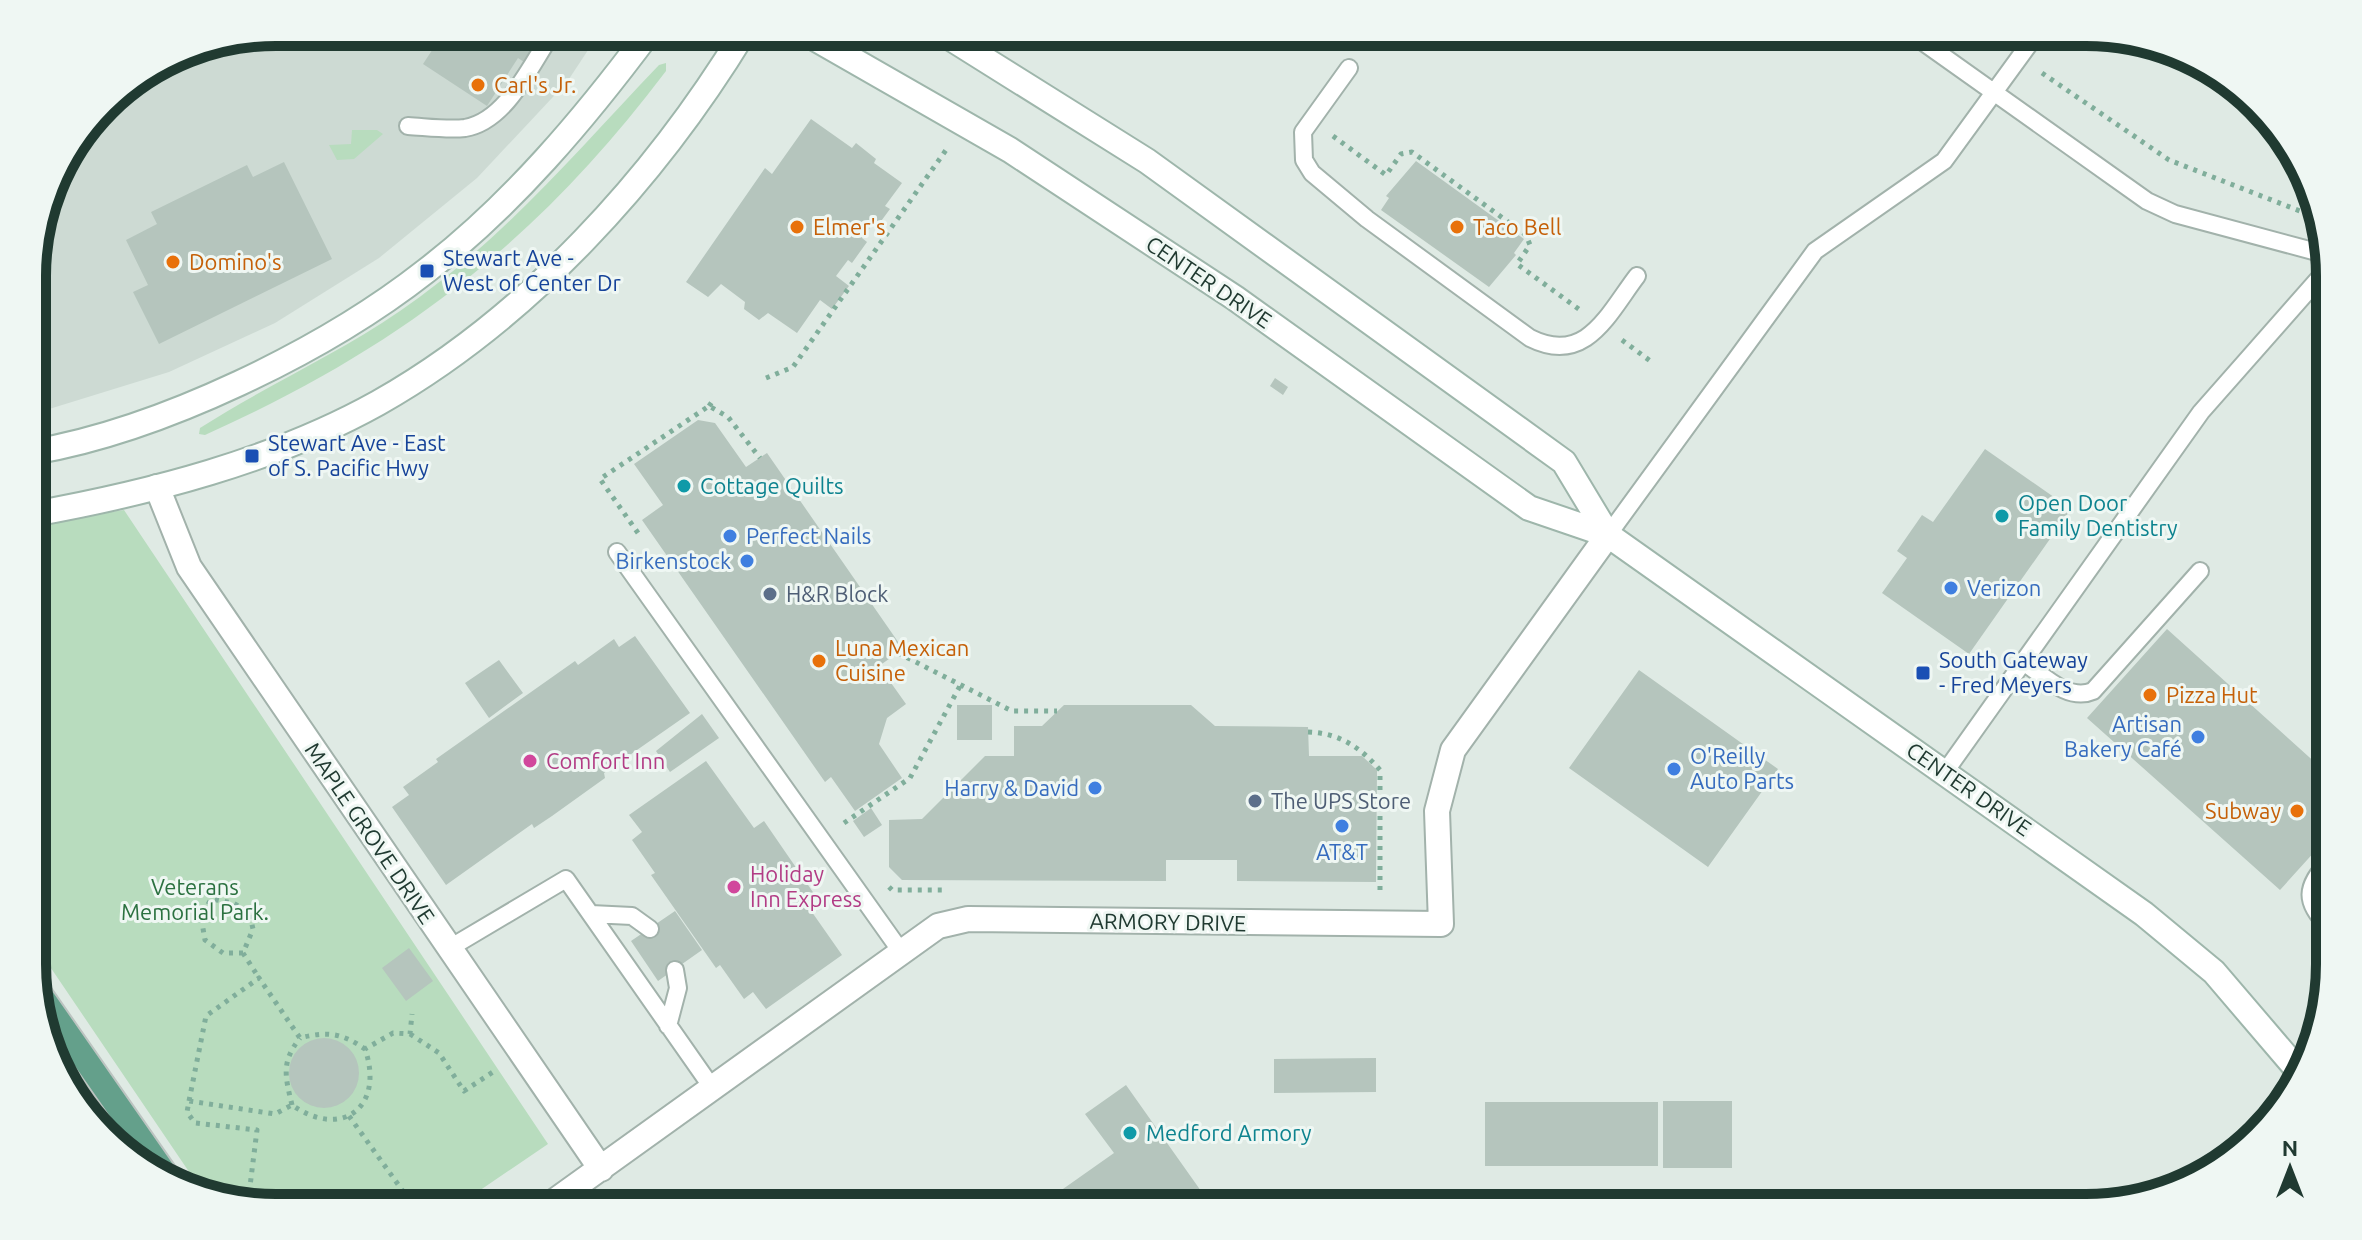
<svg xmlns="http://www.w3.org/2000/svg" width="2362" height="1240" viewBox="0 0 2362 1240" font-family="Ubuntu,sans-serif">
	<rect width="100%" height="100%" fill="#dfeae4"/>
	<!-- built -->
	<path fill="#cddad3" d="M276,32h324l-33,50 -90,96 -98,80 -104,65 -106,49 -136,42v-155l24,-92 58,-74 68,-43z"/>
	<!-- green -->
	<path fill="#b8dcbe" d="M666,63v8c-129,171 -267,277 -461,364l-6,-1 1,-6c65,-42 136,-73 200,-117 104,-72 173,-156 259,-246z
		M352,130h25l6,4 -29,25 -17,1 -8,-15 22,-1z
		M124,510l424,634 -94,64h-178l-74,-17 -168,-248 -1,-419z"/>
	<!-- building -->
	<path fill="#b5c5bd" d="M444,32h92l-5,8 6,4 -13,18 -6,-4 -31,48 -64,-42z
		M811,119l41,29 4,-5 20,16 -2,4 28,20 -17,23 5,3 -14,19 -4,-3 -10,13 5,4 -15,21 -4,-3 -12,16 13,10 -17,23 -12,-9 -23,33 -29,-20 -9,7 -15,-11 1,-7 -24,-18 -13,13 -22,-15 79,-114 7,6z
		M1416,161l108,78 -10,14 2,2 -27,32 -108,-77 8,-12 -3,-2z
		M284,162l48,97 -173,85 -26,-52 15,-7 -22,-45 31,-16 -6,-12 96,-47 6,12z
		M1275,378l13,9 -5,8 -13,-9z
		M698,420l17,3 31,44 21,-14 136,196 -24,17 27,38 -19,14 -8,26 23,34 -47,33 -24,-34 -6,5 -183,-262 21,-15 -29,-41z
		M1985,449l86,60 -102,145 -87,-61 25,-35 -10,-7 25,-36 11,7z
		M2167,629l162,146 1,72 -7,8 -6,-6 -37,41 -193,-172z
		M635,636l55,77 -86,60 1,5 -53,38 -18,12 -2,-4 -86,61 -54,-78 17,-12 -6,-8 35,-25 -2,-3 139,-98 3,4 36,-26 5,8z
		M499,660l24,33 -34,25 -24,-35z
		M1639,670l139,99 -70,98 -139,-99z
		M957,705h35v35h-35z
		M1064,705h127l24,21 93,1 1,29h53l15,14 -1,112 -139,-1v-21h-71v21l-264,-1 -13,-13v-47l33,-1 63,-63h29v-30h28z
		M702,714l17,24 -49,34 -14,-21z
		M706,761l48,67 10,-7 53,77 -10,7 35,50 -76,54 -13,-17 -9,7 -24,-34 -4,3 -65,-93 4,-2 -23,-33 10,-8 -13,-17z
		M871,808l11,17 -18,12 -11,-16z
		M675,911l27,39 -44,31 -27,-40z
		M409,948l24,33 -27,20 -24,-33z
		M289 1073a35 35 0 1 1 70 0a35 35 0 1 1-70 0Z
		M1376,1058v34l-102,1v-34z
		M1126,1085l75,106 -25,17h-140l78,-55 -29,-39z
		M1663,1101h69v67h-69z
		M1485,1102h173v64h-173z"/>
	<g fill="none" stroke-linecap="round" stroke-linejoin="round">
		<defs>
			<path id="service" d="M1909,32l238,169 28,13 153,41
				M1155,39l5,-7
				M1349,68l-46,64 1,28 8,13 55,46 163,119c56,28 78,-24 107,-62
				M408,126c18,1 39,4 57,2 42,-7 66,-64 88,-96
				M1608,535l207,-284 129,-90 94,-129
				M617,552l285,401
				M2022,661c21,14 46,41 71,30l107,-120
				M1945,772l256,-360 127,-144
				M2330,860c-25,27 -27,42 0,68
				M591,914l41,2 18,13
				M448,949l118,-70 147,210
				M668,1026l10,-38 -3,-18"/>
			<path id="minor" d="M157,487l32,80 412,602
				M545,1208l393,-282 30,-7 473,5 -4,-113 16,-61 155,-215"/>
			<path id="secondary" d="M804,32l206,118 225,148 294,210 79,27 536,379 70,58 88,103
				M941,32l206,129 417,301 44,73
				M33,452c128,-22 291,-101 393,-181 86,-66 159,-153 223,-239
				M33,514c116,-21 241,-53 345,-111 150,-85 277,-225 366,-371"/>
			<path id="primary" d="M34,986l138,198"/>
		</defs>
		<!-- service casing -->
		<use href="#service" stroke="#a2b2ab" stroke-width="20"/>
		<!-- minor casing -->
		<use href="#minor" stroke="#a2b2ab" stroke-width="28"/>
		<!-- secondary casing -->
		<use href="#secondary" stroke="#9eb6ab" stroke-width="28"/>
		<!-- primary casing -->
		<use href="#primary" stroke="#bcc4c1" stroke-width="28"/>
		<!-- path -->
		<path stroke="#80ae9b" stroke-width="5" stroke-dasharray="4 6" stroke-linecap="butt" d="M1984,32l15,10
			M2042,73l127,87 149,58
			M1333,136l53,39 15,-21 11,-2 114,83 4,10 -13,19 63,46
			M1622,340l31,23
			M766,378l27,-11 153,-217
			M709,406l5,-7
			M638,533l-38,-54 109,-73 19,11 32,41
			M898,653l114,58h45
			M1308,732c31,1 52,15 72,38v120h-4
			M844,823l66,-45 50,-92
			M889,887l3,3h54
			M243,953h-20l-18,-13 -4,-23 10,-18 22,4 16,9 4,17 -10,24 16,25
			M410,1034l29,19 25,38 32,-21
			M189,1101l17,-85 53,-38 41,60c27,-7 42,-5 65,11
			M292,1105c-7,-29 -11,-43 8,-67
			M349,1116l66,92
			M248,1202l9,-72 -62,-7 -8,-11 2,-11 86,13 17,-9c50,35 93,2 73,-56l28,-16 17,1 2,-20"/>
		<!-- service -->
		<use href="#service" stroke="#fff" stroke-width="16"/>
		<!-- minor -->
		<use href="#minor" stroke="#fff" stroke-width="24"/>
		<!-- secondary -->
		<use href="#secondary" stroke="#fff" stroke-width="24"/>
		<!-- primary -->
		<use href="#primary" stroke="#64a08b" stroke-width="24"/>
	</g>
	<!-- markers -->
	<g fill="#e8710a" stroke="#eff7f3" stroke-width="3">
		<circle cx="478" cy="85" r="8"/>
		<circle cx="797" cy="227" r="8"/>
		<circle cx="1457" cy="227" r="8"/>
		<circle cx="173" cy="262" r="8"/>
		<circle cx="819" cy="661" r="8"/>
		<circle cx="2150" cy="695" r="8"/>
		<circle cx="2297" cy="811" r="8"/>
	</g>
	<g fill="#1a4fb4" stroke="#eff7f3" stroke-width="3">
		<rect x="419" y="263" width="16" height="16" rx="4"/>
		<rect x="244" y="448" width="16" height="16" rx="4"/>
		<rect x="1915" y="665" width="16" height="16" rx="4"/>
	</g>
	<g fill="#0f9aa8" stroke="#eff7f3" stroke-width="3">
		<circle cx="684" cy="486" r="8"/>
		<circle cx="2002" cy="516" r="8"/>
		<circle cx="1130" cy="1133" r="8"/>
	</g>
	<g fill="#3f7fe0" stroke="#eff7f3" stroke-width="3">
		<circle cx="730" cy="536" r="8"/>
		<circle cx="747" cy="561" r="8"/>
		<circle cx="1951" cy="588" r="8"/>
		<circle cx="2198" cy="737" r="8"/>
		<circle cx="1674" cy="769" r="8"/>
		<circle cx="1095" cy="788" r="8"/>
		<circle cx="1342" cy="826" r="8"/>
	</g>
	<g fill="#5c6f8a" stroke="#eff7f3" stroke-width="3">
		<circle cx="770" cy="594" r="8"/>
		<circle cx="1255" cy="801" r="8"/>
	</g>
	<g fill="#d1479c" stroke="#eff7f3" stroke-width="3">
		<circle cx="530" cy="761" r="8"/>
		<circle cx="734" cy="887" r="8"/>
	</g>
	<g text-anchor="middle" stroke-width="6" stroke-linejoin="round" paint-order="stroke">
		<!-- food labels -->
		<g font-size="22" fill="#c56008" stroke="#eff7f3" text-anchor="start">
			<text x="494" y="93">Carl's Jr.</text>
			<text x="813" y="235">Elmer's</text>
			<text x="1473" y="235">Taco Bell</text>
			<text x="189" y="270">Domino's</text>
			<text x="835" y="656">Luna Mexican<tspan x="835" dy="25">Cuisine</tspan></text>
			<text x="2166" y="703">Pizza Hut</text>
			<text x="2281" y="819" text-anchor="end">Subway</text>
		</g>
		<!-- transit labels -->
		<g font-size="22" fill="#164399" stroke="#eff7f3" text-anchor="start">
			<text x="443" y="266">Stewart Ave -<tspan x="443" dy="25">West of Center Dr</tspan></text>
			<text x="268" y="451">Stewart Ave - East<tspan x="268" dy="25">of S. Pacific Hwy</tspan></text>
			<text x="1939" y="668">South Gateway<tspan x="1939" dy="25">- Fred Meyers</tspan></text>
		</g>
		<!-- street labels -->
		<g font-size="22" fill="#203a31" stroke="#eff7f3">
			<text transform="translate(1209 282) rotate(34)" y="8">CENTER DRIVE</text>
			<text transform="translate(1969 789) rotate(35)" y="8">CENTER DRIVE</text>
			<text transform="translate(370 833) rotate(56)" y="8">MAPLE GROVE DRIVE</text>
			<text transform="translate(1168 922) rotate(1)" y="8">ARMORY DRIVE</text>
		</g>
		<!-- culture labels -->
		<g font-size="22" fill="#0d838f" stroke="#eff7f3" text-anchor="start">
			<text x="700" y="494">Cottage Quilts</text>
			<text x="2018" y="511">Open Door<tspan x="2018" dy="25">Family Dentistry</tspan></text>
			<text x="1146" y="1141">Medford Armory</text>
		</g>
		<!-- shop labels -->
		<g font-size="22" fill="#366cbe" stroke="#eff7f3" text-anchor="start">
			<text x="746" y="544">Perfect Nails</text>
			<text x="731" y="569" text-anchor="end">Birkenstock</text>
			<text x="1967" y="596">Verizon</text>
			<text x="2182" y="732" text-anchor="end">Artisan<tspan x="2182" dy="25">Bakery Café</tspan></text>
			<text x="1690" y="764">O'Reilly<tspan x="1690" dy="25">Auto Parts</tspan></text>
			<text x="1079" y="796" text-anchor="end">Harry &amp; David</text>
			<text x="1342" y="860" text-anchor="middle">AT&amp;T</text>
		</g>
		<!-- service labels -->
		<g font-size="22" fill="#4e5e75" stroke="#eff7f3" text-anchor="start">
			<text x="786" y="602">H&amp;R Block</text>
			<text x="1271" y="809">The UPS Store</text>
		</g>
		<!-- hotel labels -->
		<g font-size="22" fill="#b23c85" stroke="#eff7f3" text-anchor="start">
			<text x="546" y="769">Comfort Inn</text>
			<text x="750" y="882">Holiday<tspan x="750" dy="25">Inn Express</tspan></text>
		</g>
		<!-- park labels -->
		<g font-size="22" fill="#2b7140" stroke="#eff7f3">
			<text x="195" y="895">Veterans<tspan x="195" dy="25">Memorial Park.</tspan></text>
		</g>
	</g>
	<!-- crop -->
	<path d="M0 0H2362V1240H0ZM276 46H2086A230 230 0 0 1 2316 276V964A230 230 0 0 1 2086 1194H276A230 230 0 0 1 46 964V276A230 230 0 0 1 276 46Z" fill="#eff7f3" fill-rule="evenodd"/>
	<path fill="none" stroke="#203a31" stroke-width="10" d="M276 46H2086A230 230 0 0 1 2316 276V964A230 230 0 0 1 2086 1194H276A230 230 0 0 1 46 964V276A230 230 0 0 1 276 46Z"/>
	<!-- north arrow -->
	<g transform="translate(2290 1168)" stroke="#eff7f3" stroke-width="6" paint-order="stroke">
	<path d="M0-6L14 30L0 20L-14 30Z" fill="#203a31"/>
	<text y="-12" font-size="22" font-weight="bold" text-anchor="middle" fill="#203a31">N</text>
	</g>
</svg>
